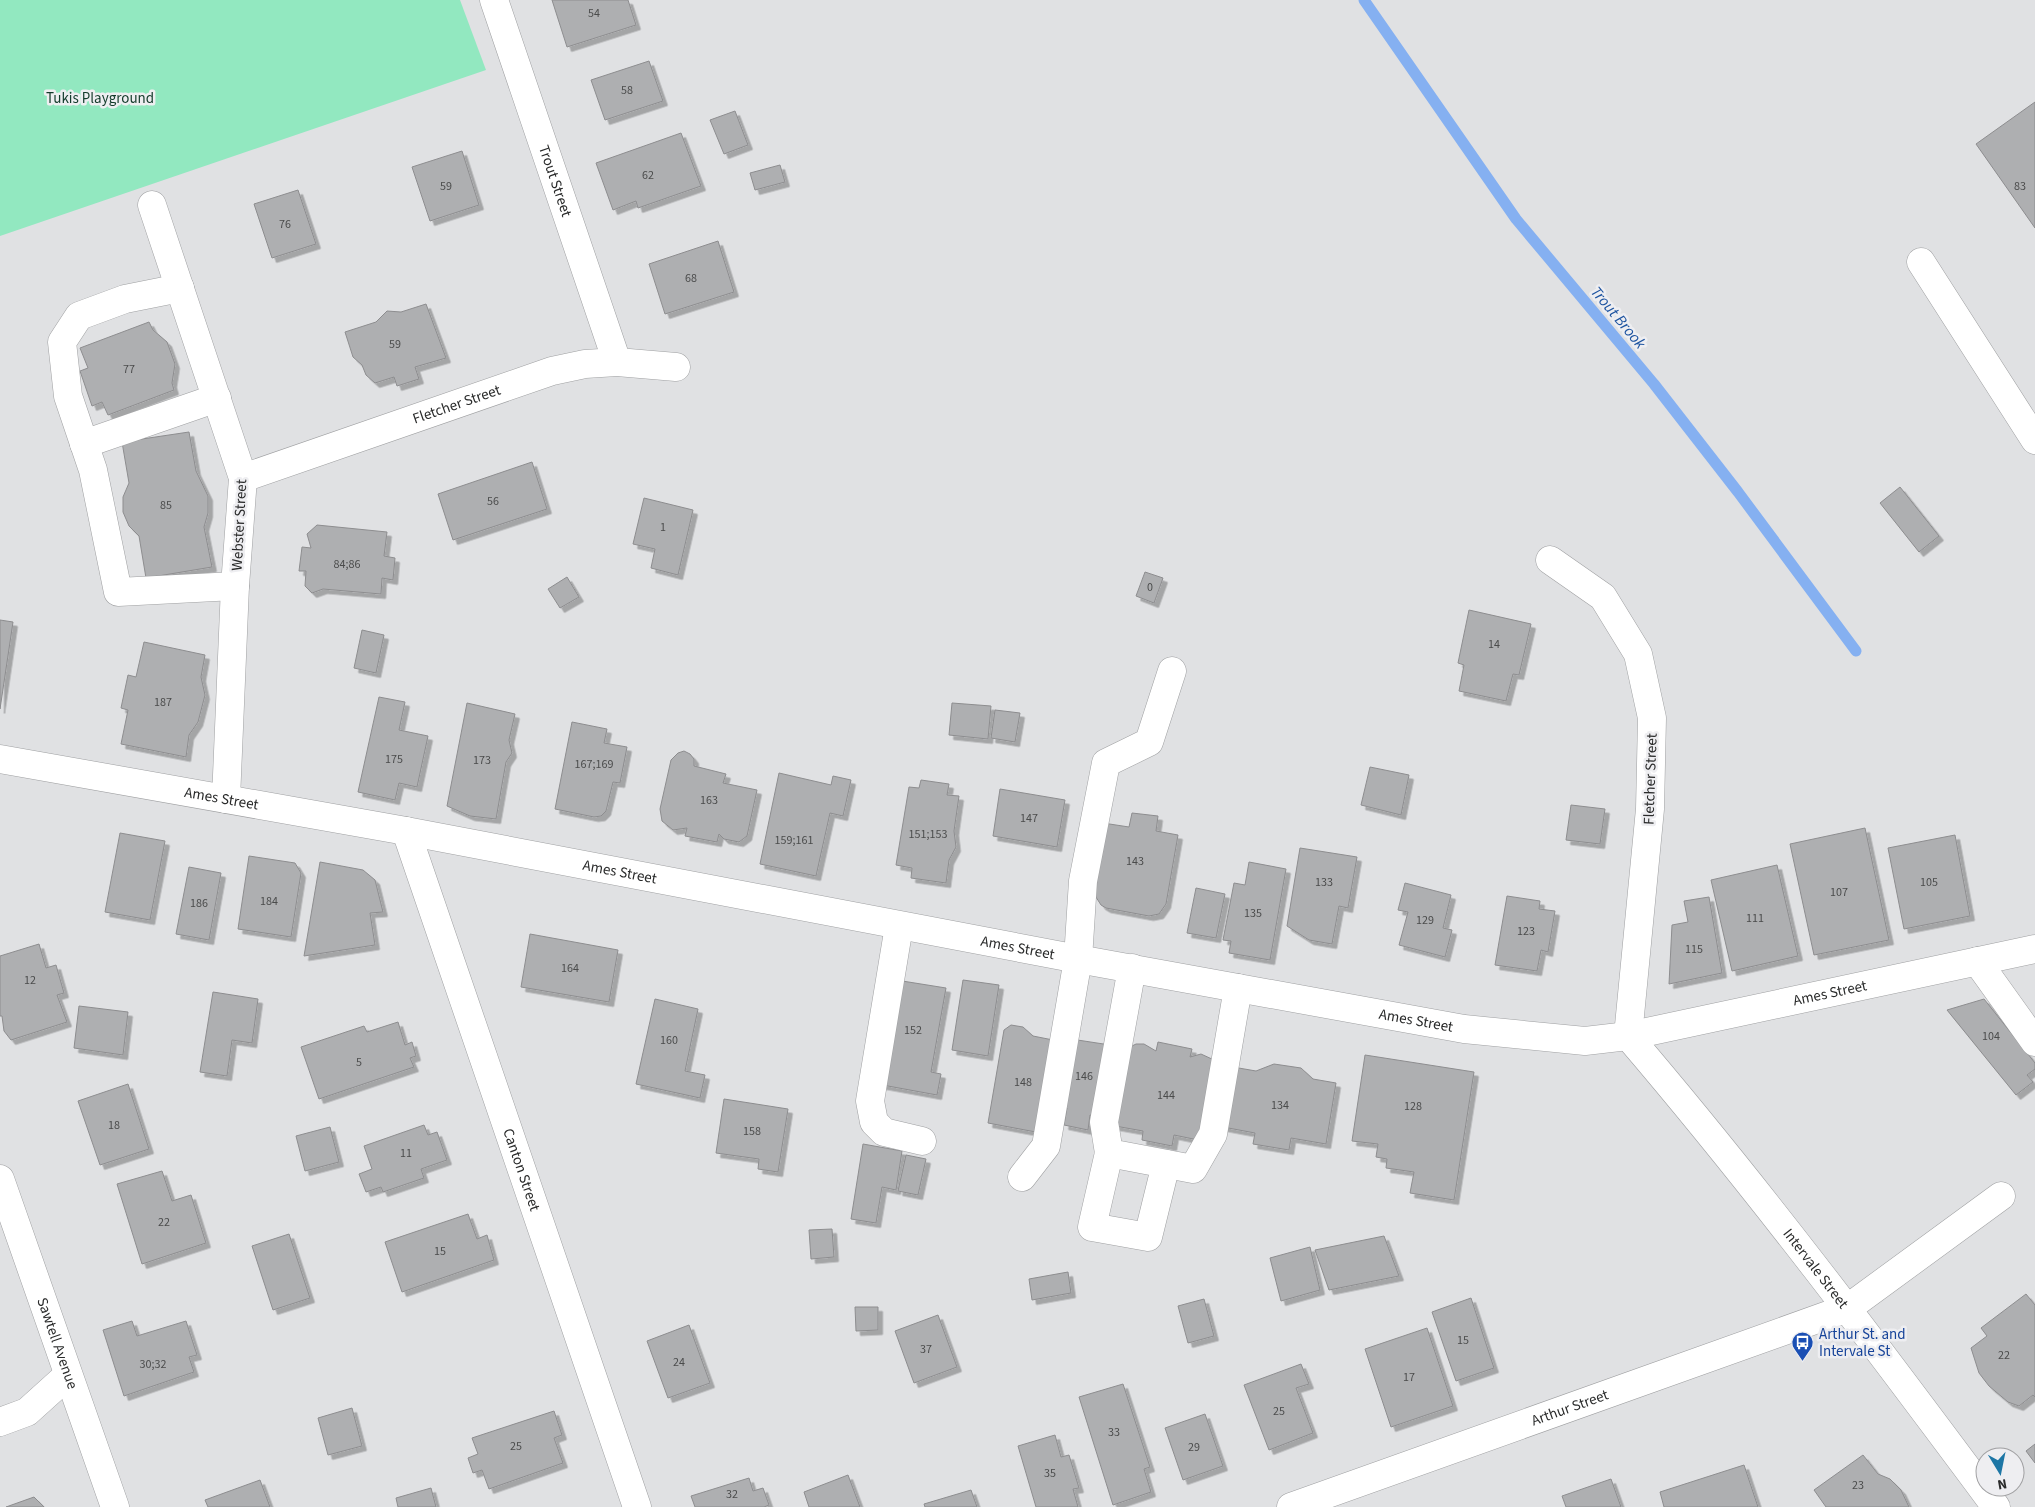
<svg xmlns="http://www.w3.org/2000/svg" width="2035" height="1507" viewBox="0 0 2035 1507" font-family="'Source Sans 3',sans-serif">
	<defs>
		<filter id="shadow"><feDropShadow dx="4.5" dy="4.5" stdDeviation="0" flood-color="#0004"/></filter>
	</defs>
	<rect width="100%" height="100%" fill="#e0e1e3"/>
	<!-- green -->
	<path fill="#92e8c0" d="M0,0h460l26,70 -486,166z"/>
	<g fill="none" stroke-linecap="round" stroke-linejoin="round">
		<!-- stream -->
		<path stroke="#85b0f1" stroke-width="11" d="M1364,0l152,219 138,165 84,108 118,159"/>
	</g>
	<!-- building -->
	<path fill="#aeafb1" stroke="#8d8d8f" filter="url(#shadow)" d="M552,0h76l8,25 -69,22z
		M649,61l14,40 -58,19 -14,-40z
		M2035,102v126l-59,-84z
		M735,111l13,34 -24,9 -14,-34z
		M681,133l20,53 -63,22 -2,-7 -23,9 -17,-47z
		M462,151l17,54 -49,16 -18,-54z
		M780,165l5,17 -30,8 -5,-17z
		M298,190l18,54 -44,14 -18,-54z
		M718,241l16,51 -69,22 -16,-50z
		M426,304l20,54 -31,9 4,12 -22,7 -3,-9 -19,6 -9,-8 -4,-10 -9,-8 -8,-25 31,-10 11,-11 14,1z
		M149,322l4,8 14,12 8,22 -3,19 2,7 -66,25 -6,-13 -10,4 -12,-35 8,-3 -8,-20z
		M189,432l7,39 12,25v17l-4,14 8,40 -66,11 -7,-42 -10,-10 -6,-14v-15l6,-14 -7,-41z
		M532,462l15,47 -94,31 -15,-46z
		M1900,487l39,49 -20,16 -39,-49z
		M644,498l49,12 -15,65 -27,-7 4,-19 -22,-5z
		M317,525l70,7 -3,24 11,2 -2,22 -11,-2 -1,16 -58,-5 -11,4 -7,-7 1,-15h-7l3,-24 9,1 -4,-14z
		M1145,572l18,6 -9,25 -18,-7z
		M567,577l12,20 -19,11 -12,-19z
		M1469,610l62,14 -12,51 -6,-1 -7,27 -47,-10 5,-26 -6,-2z
		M0,620l13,2 -13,87z
		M362,630l22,5 -8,38 -22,-5z
		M144,642l61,13 -4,22 4,18 -7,27 -9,13 -3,22 -65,-13 7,-34 -7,-2 7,-33 8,2z
		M379,697l26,5 -6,28 29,6 -11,51 -18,-4 -4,17 -37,-8z
		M467,703l48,11 -6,26 3,13 -6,9 -10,57 -26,-3 -23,-10z
		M952,703l39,3 -3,33 -39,-4z
		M995,710l25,3 -5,29 -24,-4z
		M572,722l35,7 -3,14 23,4 -7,36 -7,-1 -7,29 -5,5 -7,1 -39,-8z
		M684,751l6,3 4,5v7l32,8 -3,9 34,7 -10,46 -8,6 -15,-3 -5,-5 -2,8 -32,-6 2,-8 -14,2 -11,-9 -2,-12 11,-49 7,-7z
		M1370,767l39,8 -8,40 -40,-10z
		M779,773l52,12 2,-9 18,4 -8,36 -13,-3 -14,63 -56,-12z
		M921,780l28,4 -2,11 12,1 -5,35 2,16 -7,13 -3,23 -35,-5 1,-10 -16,-3 13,-78 10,1z
		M1000,789l65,11 -8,47 -64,-11z
		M1571,805l34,4 -5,35 -34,-4z
		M1132,813l26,3 -2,15 22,4 -12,69 -7,10 -10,2 -43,-8 -5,-3 -7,-11 9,-71 26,4z
		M1865,828l24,112 -75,15 -24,-111z
		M120,833l45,8 -15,79 -45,-8z
		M1955,835l15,81 -66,13 -16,-81z
		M1300,848l57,9 -9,51 -9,-2 -7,38 -23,-4 -22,-14z
		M249,856l46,7 6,10 -10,64 -53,-8z
		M320,862l43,8 12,10 8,32 -13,1 5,32 -71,11z
		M1249,862l37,7 -16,91 -41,-7 2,-12 -8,-1 11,-57 11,2z
		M1777,865l21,91 -66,15 -21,-91z
		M189,867l32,6 -12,67 -33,-6z
		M1405,883l46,12 -8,33 9,2 -7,27 -46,-12 9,-33 -10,-2z
		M1196,888l29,6 -9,44 -29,-5z
		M1507,896l33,5 -1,8 16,2 -7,41 -7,-2 -4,21 -42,-6z
		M1709,897l13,76 -53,11 3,-59 16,-3 -4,-21z
		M530,934l88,16 -9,52 -88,-15z
		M39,944l7,24 10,-3 8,28 -7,2 10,27 -56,18 -7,-9 -2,-15h-2v-60z
		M896,980l50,8 -15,84 10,2 -4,21 -60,-11z
		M963,980l36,5 -11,71 -36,-6z
		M213,992l45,7 -6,44 -20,-3 -5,36 -27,-4z
		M655,999l43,10 -13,62 20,4 -5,23 -64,-14z
		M1984,999l51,64v6l-8,6 6,7 -17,13 -69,-85z
		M79,1006l49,6 -5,43 -49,-7z
		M398,1022l7,23 7,-3 4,14 -6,2 4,9 -95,32 -18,-52 63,-21 3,6z
		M1011,1025l12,2 10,9 25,5 -17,92 -53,-10 16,-93z
		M1071,1039l39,6 -13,72 -7,-2 -2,15 -24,-5 3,-17 -8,-1z
		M1158,1042l34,7 -2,8 11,-3 13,6 -11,81 -29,-6 -2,11 -30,-6 1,-9 -28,-5 13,-78 8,-4h8l12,7z
		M1365,1055l109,17 -20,128 -44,-7 4,-21 -28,-4 1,-9 -11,-2 2,-13 -26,-3z
		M1274,1064l27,4 12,11 23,4 -10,61 -35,-6 -2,12 -36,-6 2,-11 -32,-6 10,-60 23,4z
		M128,1084l21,65 -49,16 -22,-64z
		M724,1099l64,10 -10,63 -20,-3 1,-10 -43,-6z
		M424,1125l4,10 9,-3 10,28 -26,9 3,9 -41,14 -2,-5 -15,5 -7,-18 13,-5 -8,-23z
		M330,1127l9,35 -34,9 -9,-35z
		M863,1144l39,7 -6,39 -14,-3 -6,36 -25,-4z
		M906,1155l20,4 -8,36 -20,-4z
		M162,1171l10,30 19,-6 15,48 -64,21 -25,-80z
		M468,1214l9,25 10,-4 7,25 -92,32 -17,-50z
		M832,1229l2,28 -23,2 -2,-29z
		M289,1234l21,64 -37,12 -21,-64z
		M1384,1236l15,40 -70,14 -14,-40z
		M1310,1247l10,43 -39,11 -11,-43z
		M1068,1272l3,21 -39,7 -3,-21z
		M2026,1294l9,11v92l-2,-2 -14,11 -11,-4 -19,-16 -10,-13 -8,-25 16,-12 -6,-8z
		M1471,1298l23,70 -38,13 -24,-69z
		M1204,1299l10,37 -26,7 -10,-37z
		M855,1307h23v23l-22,1z
		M938,1315l19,52 -43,16 -19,-52z
		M132,1321l5,15 49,-15 11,34 -8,2 5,15 -70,24 -21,-66z
		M689,1325l21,58 -42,15 -21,-57z
		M1427,1328l26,78 -62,21 -26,-78z
		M1301,1364l8,20 -13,4 17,45 -44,17 -25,-65z
		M1123,1384l27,83 -6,2 7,23 -38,13 -34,-108z
		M352,1408l10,38 -34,9 -10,-37z
		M554,1411l8,24 -8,3 9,25 -74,26 -7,-19 -9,3 -5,-15 10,-4 -6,-16z
		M1205,1414l18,52 -40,14 -18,-52z
		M1055,1435l6,22 8,-2 10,33 -6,1 5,18h-42l-18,-61z
		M2035,1444v19l-9,-12z
		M1863,1455l15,19 12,5 11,11 8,17h-83l-12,-17z
		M1744,1465l14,42h-94l-4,-15z
		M848,1475l12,32h-51l-5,-15z
		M749,1478l4,13 10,-3 6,17 -5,2h-69l-4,-11z
		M1611,1479l10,28h-55l-4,-11z
		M260,1480l10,27h-62l-3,-7z
		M431,1488l5,19h-38l-2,-9z
		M971,1490l6,17h-52l-1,-3z
		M34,1497l10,10h-38z"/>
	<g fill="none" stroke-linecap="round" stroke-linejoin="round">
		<defs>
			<g id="minor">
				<path id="s1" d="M494,0l123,362"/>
				<path d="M152,205l91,273 -8,108 -9,213"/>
				<path d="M1921,262l114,178"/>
				<path d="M180,288l-55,11 -46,17 -17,26 6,54 25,74 25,122 117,-6"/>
				<path d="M84,444l133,-46"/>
				<path id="s2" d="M243,478l309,-107 33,-7 32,-2 59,5"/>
				<path id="s3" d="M1550,560l53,37 35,57 14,64 -2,91 -22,227c130,152 249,311 368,471"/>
				<path id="s4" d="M0,759l406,72 672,128 386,70 121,12 43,-5 407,-87"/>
				<path id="s5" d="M406,831l231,676"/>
				<path d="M899,926l-29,175 4,21 10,10 38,9"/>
				<path d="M1977,961l58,81"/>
				<path d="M1132,968l-28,154 5,31 84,16 20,-35 25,-146"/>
				<path d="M1109,1153l-17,74 56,10 18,-73"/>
				<path d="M1022,1177l24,-31 32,-187 5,-78 23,-118 43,-21 23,-71"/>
				<path id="s6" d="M0,1179l115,328"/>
				<path d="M0,1422l27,-10 41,-37"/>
				<path id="s7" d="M1291,1507l557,-199 153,-112"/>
			</g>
		</defs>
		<!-- minor casing -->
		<use href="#minor" stroke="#9fa0a2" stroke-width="29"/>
		<!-- minor -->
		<use href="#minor" stroke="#fff" stroke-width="28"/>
	</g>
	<!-- icons -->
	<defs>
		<symbol id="bus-pin" viewBox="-11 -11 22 30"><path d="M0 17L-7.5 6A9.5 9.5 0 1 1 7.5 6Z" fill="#1a4fb4" stroke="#eeeef1"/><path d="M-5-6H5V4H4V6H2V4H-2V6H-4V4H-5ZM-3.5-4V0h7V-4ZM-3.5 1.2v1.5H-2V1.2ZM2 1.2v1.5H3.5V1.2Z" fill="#fff"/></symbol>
	</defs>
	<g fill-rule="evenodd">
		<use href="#bus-pin" x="1790" y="1330" width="25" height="34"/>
	</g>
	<g text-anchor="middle" stroke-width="5" stroke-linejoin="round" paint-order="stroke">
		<!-- number labels -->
		<g font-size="12" fill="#4b4c4c">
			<text x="594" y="17">54</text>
			<text x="627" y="94">58</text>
			<text x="648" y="179">62</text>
			<text x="446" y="190">59</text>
			<text x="2020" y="190">83</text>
			<text x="285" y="228">76</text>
			<text x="691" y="282">68</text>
			<text x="395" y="348">59</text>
			<text x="129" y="373">77</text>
			<text x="493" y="505">56</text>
			<text x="166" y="509">85</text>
			<text x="663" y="531">1</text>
			<text x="347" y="568">84;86</text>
			<text x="1150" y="591">0</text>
			<text x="1494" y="648">14</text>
			<text x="163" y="706">187</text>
			<text x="394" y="763">175</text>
			<text x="482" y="764">173</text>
			<text x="594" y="768">167;169</text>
			<text x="709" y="804">163</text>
			<text x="1029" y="822">147</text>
			<text x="928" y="838">151;153</text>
			<text x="794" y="844">159;161</text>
			<text x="1135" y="865">143</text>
			<text x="1324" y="886">133</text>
			<text x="1929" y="886">105</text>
			<text x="1839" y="896">107</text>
			<text x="269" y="905">184</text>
			<text x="199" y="907">186</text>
			<text x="1253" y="917">135</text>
			<text x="1755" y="922">111</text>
			<text x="1425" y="924">129</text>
			<text x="1526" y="935">123</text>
			<text x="1694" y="953">115</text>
			<text x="570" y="972">164</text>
			<text x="30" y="984">12</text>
			<text x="913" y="1034">152</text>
			<text x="1991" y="1040">104</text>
			<text x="669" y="1044">160</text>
			<text x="359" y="1066">5</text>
			<text x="1084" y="1080">146</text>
			<text x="1023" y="1086">148</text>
			<text x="1166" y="1099">144</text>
			<text x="1280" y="1109">134</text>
			<text x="1413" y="1110">128</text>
			<text x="114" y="1129">18</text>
			<text x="752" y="1135">158</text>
			<text x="406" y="1157">11</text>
			<text x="164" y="1226">22</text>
			<text x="440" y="1255">15</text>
			<text x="1463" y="1344">15</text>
			<text x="926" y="1353">37</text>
			<text x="2004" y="1359">22</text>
			<text x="679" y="1366">24</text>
			<text x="153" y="1368">30;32</text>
			<text x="1409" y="1381">17</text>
			<text x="1279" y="1415">25</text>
			<text x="1114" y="1436">33</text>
			<text x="516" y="1450">25</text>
			<text x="1194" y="1451">29</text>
			<text x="1050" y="1477">35</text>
			<text x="1858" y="1489">23</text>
			<text x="732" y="1498">32</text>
		</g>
		<!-- park labels -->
		<g font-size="15" fill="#133b2b" stroke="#eeeef1">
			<text x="100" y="103">Tukis Playground</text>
		</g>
		<!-- street labels -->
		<g font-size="15" fill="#2a2b2b" stroke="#eeeef1">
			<text dy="5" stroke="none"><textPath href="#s1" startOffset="191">Trout Street</textPath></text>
			<text dy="5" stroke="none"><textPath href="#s2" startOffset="226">Fletcher Street</textPath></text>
			<text transform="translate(239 525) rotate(-87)" y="5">Webster Street</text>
			<text transform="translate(1650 779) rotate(-88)" y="5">Fletcher Street</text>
			<text dy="5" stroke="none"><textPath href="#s4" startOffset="225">Ames Street</textPath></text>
			<text dy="5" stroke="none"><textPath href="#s4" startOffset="630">Ames Street</textPath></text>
			<text dy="5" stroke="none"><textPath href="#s4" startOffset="1035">Ames Street</textPath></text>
			<text dy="5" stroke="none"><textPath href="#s4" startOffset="1860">Ames Street</textPath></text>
			<text dy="5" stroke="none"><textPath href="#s4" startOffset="1440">Ames Street</textPath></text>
			<text dy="5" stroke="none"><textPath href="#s5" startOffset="358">Canton Street</textPath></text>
			<text dy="5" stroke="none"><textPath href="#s3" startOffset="815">Intervale Street</textPath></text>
			<text dy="5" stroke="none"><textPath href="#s6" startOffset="174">Sawtell Avenue</textPath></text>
			<text dy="5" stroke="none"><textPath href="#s7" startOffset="296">Arthur Street</textPath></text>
		</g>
		<!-- transit labels -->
		<g font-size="15" fill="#164399" stroke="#eeeef1" text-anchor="start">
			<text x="1819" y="1339">Arthur St. and<tspan x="1819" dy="17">Intervale St</tspan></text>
		</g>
		<!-- water labels -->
		<g font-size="16" font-style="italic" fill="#1e54a0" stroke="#eeeef1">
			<text transform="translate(1619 317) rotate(50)" y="6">Trout Brook</text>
		</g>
	</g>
	<!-- north arrow -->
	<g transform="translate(2000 1472) rotate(170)"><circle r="24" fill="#eeeef1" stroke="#a0a0a2"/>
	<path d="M0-4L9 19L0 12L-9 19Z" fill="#1d76a5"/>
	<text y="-8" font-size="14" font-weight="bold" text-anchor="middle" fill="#2a2b2b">N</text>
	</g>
</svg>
